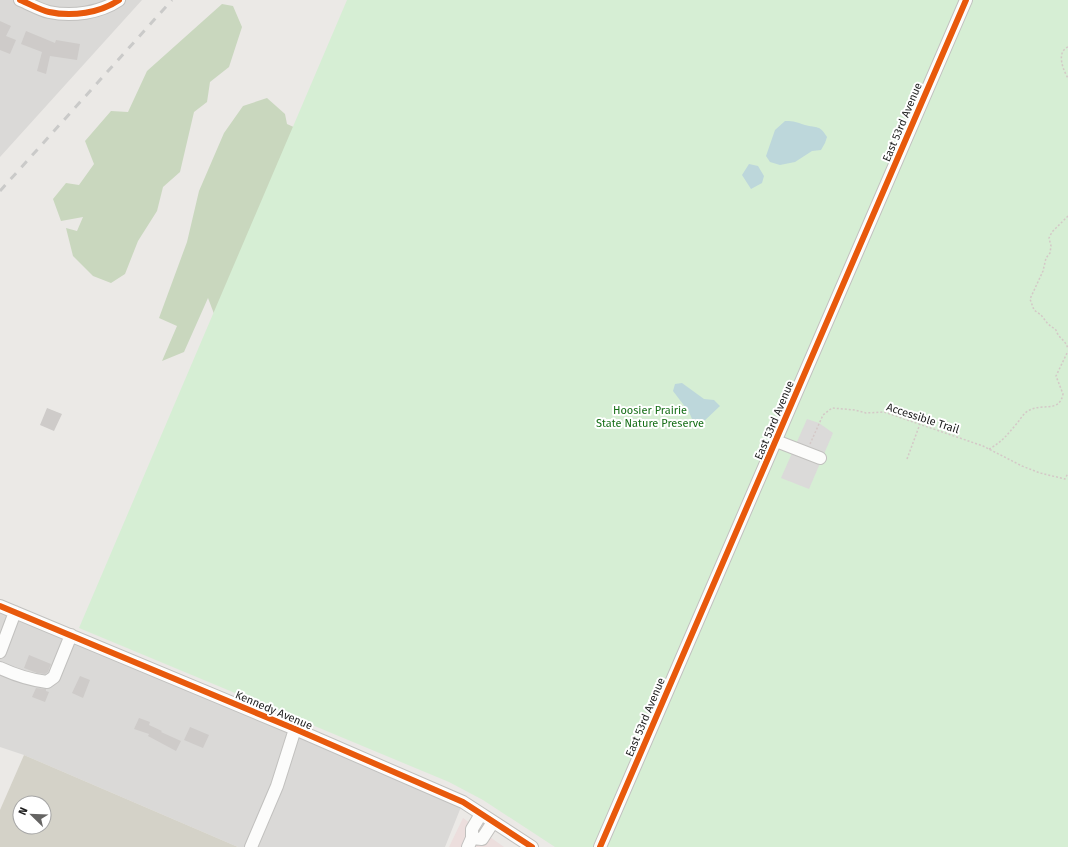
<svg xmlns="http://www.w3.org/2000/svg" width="1068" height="847" viewBox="0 0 1068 847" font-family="'Fira Sans',sans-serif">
	<rect width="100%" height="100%" fill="#ebe9e6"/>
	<!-- residential -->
	<path fill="#dad9d7" d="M0,0h142l-142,157z
		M0,606l463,196 -18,45h-207l-214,-92 -24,-8z"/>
	<!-- commercial -->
	<path fill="#ecdedd" d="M463,818l41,29h-55z"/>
	<!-- construction -->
	<path fill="#d4d2c8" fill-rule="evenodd" d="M24,755l214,92h-238v-37zM20,803h24v24h-24z"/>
	<!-- forest -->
	<path fill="#c9d7be" d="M222,4l11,2 9,21 -13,40 -19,15 -3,20 -13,10 -14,60 -17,15 -6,24 -19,30 -13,33 -14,9 -18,-7 -20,-20 -7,-28 11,3 6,-14 -22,4 -8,-22 13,-16 13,2 15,-21 -9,-23 26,-30 17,1 19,-41z
		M267,98l18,16 2,10 11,5 -82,190 -8,-21 -24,54 -22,9 15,-35 -18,-8 28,-76 12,-51 25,-58 19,-27z"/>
	<!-- park -->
	<path fill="#d6eed4" d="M347,0h721v847h-513l-72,-47 -34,-18 -370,-154z"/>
	<!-- parking -->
	<path fill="#dbdad9" d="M807,419l12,4 14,10 -24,56 -28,-11z"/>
	<!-- water -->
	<path fill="#bdd7db" d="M785,121c11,0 10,1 20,4 12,3 15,0 22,12l-2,6 -4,7 -9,1 -17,11 -15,3 -10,-3 -4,-6 9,-26z
		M749,164l9,2 6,10 -2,7 -11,6 -9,-14z
		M682,383l22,16 10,1 6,6 -19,18 -6,2 -6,-14 -16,-21 2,-7z"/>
	<!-- building -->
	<path fill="#cecbc9" d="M0,21l11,5 -5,10 10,4 -6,14 -10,-4z
		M26,31l29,12 1,-3 24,4 -3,16 -27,-4 -4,18 -9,-3 5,-19 -21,-8z
		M47,408l15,6 -8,17 -14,-6z
		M29,655l22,9 -3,8 -3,2 -8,-1 -13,-5z
		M80,676l10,4 -7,18 -11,-5z
		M36,688l10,1v2l3,1 -4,10 -13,-5z
		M139,718l11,4 -1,3 13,6 -1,1 20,9 -5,10 -28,-15 1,-2 -15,-5z
		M190,727l19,8 -6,13 -19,-8z"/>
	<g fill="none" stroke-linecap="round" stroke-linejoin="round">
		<defs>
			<path id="minor" d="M20,0c10,4 20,10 29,12 23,5 51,1 70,-12
				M776,441l44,17
				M0,606l295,123 168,73 69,45
				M0,652l15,-40
				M0,668c15,7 30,12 47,14l7,-5 17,-42
				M472,838l10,1 11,-17
				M251,847l26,-61 18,-57
				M468,847l4,-9v-9l9,-15
				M600,847l366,-847"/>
		</defs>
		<!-- minor casing -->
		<use href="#minor" stroke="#c1c0be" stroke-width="14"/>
		<!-- path -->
		<path stroke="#d4c8c7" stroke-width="1.5" stroke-dasharray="2 2" stroke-linecap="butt" d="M1068,47c-12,5 -5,23 0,31
			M1068,216l-16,16 -3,6 2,8 -1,7 -4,5 -3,13 -13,28 4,11 7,5 7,9 8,6c2,8 10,10 12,19
			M810,444l13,-29 9,-7 23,2 11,3 18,-1 99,34 39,20 18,7 25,6 3,-6
			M989,449c12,-6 20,-16 29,-27 3,-4 6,-9 10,-11 14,-9 31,3 35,-17l-7,-18 12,-25
			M907,459l13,-35"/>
		<!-- minor -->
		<use href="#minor" stroke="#fcfcfb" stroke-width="12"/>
		<!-- rail -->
		<path stroke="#cacac9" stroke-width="3" stroke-dasharray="8 8" stroke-linecap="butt" d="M0,191l172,-191"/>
		<defs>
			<path id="cycleway" d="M20,0c10,4 20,10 29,12 23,5 51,1 70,-12
				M0,606l295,123 168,73 69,45
				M600,847l366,-847"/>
		</defs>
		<!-- cycleway casing -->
		<use href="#cycleway" stroke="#fff" stroke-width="8"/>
		<!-- cycleway -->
		<use href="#cycleway" stroke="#e8590c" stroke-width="6"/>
	</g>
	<g text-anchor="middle" stroke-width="4" stroke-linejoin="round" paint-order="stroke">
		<!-- street labels -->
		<g font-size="11" fill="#1d1d1d" stroke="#fff">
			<text transform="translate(902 122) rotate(-67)" y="4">East 53rd Avenue</text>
			<text transform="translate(923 418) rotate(18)" y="4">Accessible Trail</text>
			<text transform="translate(774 420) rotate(-67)" y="4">East 53rd Avenue</text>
			<text transform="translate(274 710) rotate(23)" y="4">Kennedy Avenue</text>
			<text transform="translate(645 717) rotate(-67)" y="4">East 53rd Avenue</text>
		</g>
		<!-- park labels -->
		<g font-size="11" fill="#176f18" stroke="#fff">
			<text x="650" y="414">Hoosier Prairie<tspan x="650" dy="13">State Nature Preserve</tspan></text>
		</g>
	</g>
	<!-- north arrow -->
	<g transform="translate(32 815) rotate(293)"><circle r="19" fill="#ffffff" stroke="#a5a5a5"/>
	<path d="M0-3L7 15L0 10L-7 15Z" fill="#656463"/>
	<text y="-6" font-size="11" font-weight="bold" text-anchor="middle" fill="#1d1d1d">N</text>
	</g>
</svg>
